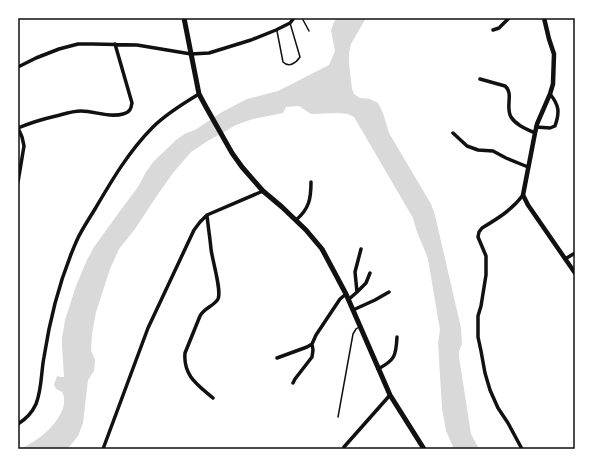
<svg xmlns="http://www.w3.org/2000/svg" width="593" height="467" viewBox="0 0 593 467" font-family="'Golos Text',sans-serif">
	<rect width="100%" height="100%" fill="#fff"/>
	<!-- water -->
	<path fill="#d9d9d9" d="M337,18h29l-15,26 -2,9v10l3,26 2,5 6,4 10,1 8,4 5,10 6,20 42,71 4,11 26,113 1,16 -3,7v6l12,77 8,15h-25l-8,-18 -4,-23 -4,-65 2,-13 -12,-71c-5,-14 -12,-27 -15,-41l-59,-101 -6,-3 -10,-1 -27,1 -12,-8 -13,1 -3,6 -30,6 -17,6 -30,17 -15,10 -18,21 -17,24 -21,32 -16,20 -9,20 -14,43 -4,22 -1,16 4,10 -1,11 -6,9 -5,43 -5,13 -9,11 -3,2h-47c4,-2 10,-4 14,-7 13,-8 33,-27 31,-44 0,-2 -1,-4 -2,-6l-6,-3 -2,-4 3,-9 3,1h4l-2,-31v-8l3,-18 11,-34 10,-24 8,-15 26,-36 18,-24 8,-15 7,-10 23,-22 10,-7 9,-3 27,-18 25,-13 31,-8 51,-26 6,-14 -4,-21 3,-8z"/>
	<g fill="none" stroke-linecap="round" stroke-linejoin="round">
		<!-- service -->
		<path stroke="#111" stroke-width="1.5" d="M302,18l7,13
			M277,31l6,31c6,6 13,1 17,-5l-10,-34
			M338,417l15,-83 3,-5 3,-2"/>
		<!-- minor -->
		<path stroke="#111" stroke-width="3.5" d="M493,30l6,-2 10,-10
			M18,67l18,-9 23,-9 19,-5h15l44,1 54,9 18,-1 42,-13 25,-10 14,-7 4,-5
			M480,79l25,7c9,7 0,21 6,31 5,8 15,12 24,16
			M536,127l14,1 5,-2c5,-14 4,-21 -5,-32
			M18,128c12,-5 25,-9 38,-12 8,-2 16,-5 25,-5 14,0 28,7 42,3 7,-2 8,-5 9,-11l-17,-59
			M18,128l4,9 2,9 -6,36
			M453,133l14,13 11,4 15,1 13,7 22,9
			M207,215c1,11 3,23 4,34 1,10 11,42 7,50 -4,7 -14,9 -18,17l-15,37c-2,23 13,32 28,45
			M296,220c13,-11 15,-21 15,-38
			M565,259l10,-6
			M357,292l9,-9 4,-10
			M348,300l9,-8 -2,-20 6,-23
			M353,310l22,-10 14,-8
			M277,358l30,-11 5,-3 4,-9 24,-36 6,-5
			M378,369c17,-9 18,-13 19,-32
			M293,383l2,-4 17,-22 1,-7 -1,-6
			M18,424c8,-5 14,-11 18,-20 6,-15 5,-32 8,-47 6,-39 17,-81 33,-117 5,-11 12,-21 18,-31 17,-29 34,-58 58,-82 12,-12 31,-24 46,-33
			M344,447l46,-52
			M103,449l45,-121 46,-98 6,-8 7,-7 56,-24
			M522,449l-14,-26 -10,-15 -8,-18 -5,-17 -4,-22 -3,-14v-21l3,-10 5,-31v-19l-8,-19 1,-5 3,-4c15,-9 30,-18 41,-33"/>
		<!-- tertiary -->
		<path stroke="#111" stroke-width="4.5" d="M544,18l5,21 5,15 -1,30 -3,10 -13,30 -2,9 -12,62 5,10 47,68"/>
		<!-- secondary -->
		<path stroke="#111" stroke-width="5" d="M184,18l15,76 7,13 26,46 10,14 21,24 19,16 24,23 16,19 24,45 44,101 34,54"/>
	</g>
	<!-- border -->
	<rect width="593" height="467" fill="none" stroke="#ffffff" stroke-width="38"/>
	<rect x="19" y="19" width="555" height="429" fill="none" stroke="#111" stroke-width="1.5"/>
</svg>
